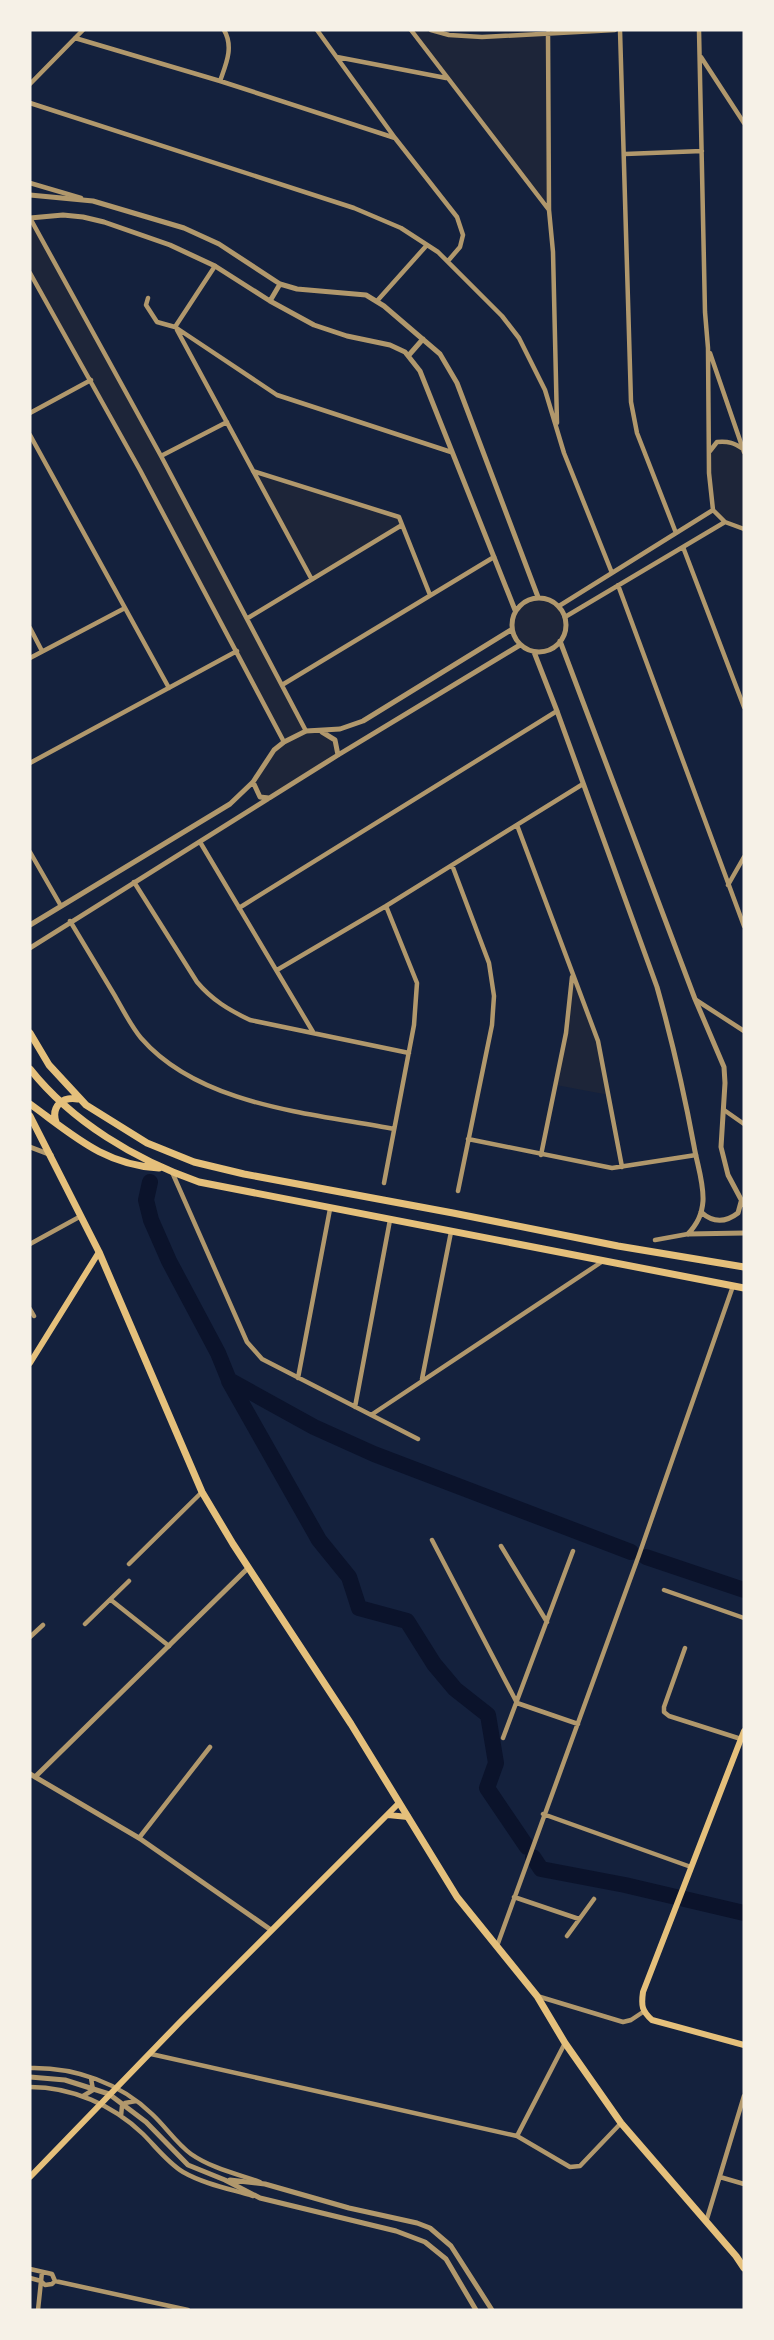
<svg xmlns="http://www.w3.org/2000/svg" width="774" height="2340" viewBox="0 0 774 2340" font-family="Karla,sans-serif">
	<rect width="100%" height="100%" fill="#14213d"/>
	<!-- green -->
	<path fill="#1d2539" d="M411,30h20l33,7 84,-4 1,177z
		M30,218l276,512 11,1 18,9 3,15 -74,43 -11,-16 14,-22 16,-18 -45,-90 -208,-379z
		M717,442h14l13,10v77l-11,-2 -20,-17 -4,-57z
		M253,471l146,46 3,8 -91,53z
		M512 625a27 27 0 1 1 54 0a27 27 0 1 1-54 0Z
		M572,975l18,44 19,76 -53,-10z"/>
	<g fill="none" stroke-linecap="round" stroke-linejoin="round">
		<!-- river -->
		<path stroke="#0b132b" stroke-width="16" d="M150,1182l-4,18 5,20 18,41 49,92 11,27 85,47 60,27 257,98
			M229,1381l90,159 30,37 10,31 48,13 27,43 21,25 33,26 8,48 -9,25 40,59
			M646,1557l98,33
			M533,1857l8,12 84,16 119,28"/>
		<!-- minor -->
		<path stroke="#b1986c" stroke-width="4.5" d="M317,30l78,108 62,79 6,18 -3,12 -12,14
			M411,30l138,180
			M431,30l18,5 33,2 133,-7
			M620,30l11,372 6,31 39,100
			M699,30l6,282 3,36 1,125 4,37
			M548,33l1,177 4,42 4,171
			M75,38l145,43 175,57
			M337,57l109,21
			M701,57l43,66
			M220,81c6,-17 14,-34 4,-51
			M30,84l53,-54
			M30,103l324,105 47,20 37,24 64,64 17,22 26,52 19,63 48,120
			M625,154l77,-3
			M30,183l51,15
			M30,218l131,238 145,275
			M30,273l110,197 144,272
			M148,298l-2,7 11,17 18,5 102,68 174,57
			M377,301l50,-56
			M175,327l40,-61
			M177,330l134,248
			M710,353l34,99
			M30,413l61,-33
			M30,435l139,253
			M710,451l7,-9c12,-1 17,1 26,7
			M161,456l66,-34
			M253,471l146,46 31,78
			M713,510l12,12 19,7
			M683,547l61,160
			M618,585l126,341
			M559,606l154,-96
			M565,617l160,-95
			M248,618l154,-93
			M30,628l12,23
			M30,658l95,-50
			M282,685l212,-128
			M30,763l207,-112
			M517,825l81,216 24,126
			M200,842l113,190
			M30,852l31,54
			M452,865l37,98 5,33 -2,29 -34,166
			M134,882l63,100c15,18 32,28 53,38l159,33
			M728,885l16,-28
			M239,908l318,-197
			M70,921c15,25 30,50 45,75 8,14 16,30 26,42 59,68 170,75 253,91
			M277,970l109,-64 197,-122
			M696,1000l48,31
			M724,1110l20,14
			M468,1139l144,29 84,-13
			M541,1155l25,-122 6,-56
			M172,1172l75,170 15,17 156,80
			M384,1183l30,-158 3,-42 -31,-77
			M655,1240l33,-6
			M30,1244l51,-28
			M30,1309l4,7
			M298,1378l32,-169
			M422,1379l29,-147
			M355,1407l35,-187
			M371,1415l232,-154
			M432,1540l85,163
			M501,1546l46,76
			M129,1564l73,-72
			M664,1590l80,28
			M111,1600l58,46
			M85,1624l44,-43
			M30,1637l13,-12
			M685,1648l-21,59v5l5,4 72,23
			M517,1703l61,21
			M503,1738l70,-187
			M543,1814l148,53
			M139,1838l71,-91
			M514,1897l65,22
			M567,1936l27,-37
			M497,1946l142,-391 94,-269
			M537,1996l86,26 8,-2 12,-8
			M151,2054l366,82 53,31 10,-1 41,-43
			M30,2068c45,-1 90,15 122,46 14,13 24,29 39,40 20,14 46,20 69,28
			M30,2087c42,0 83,18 113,47 13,13 25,29 40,38 21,12 47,17 70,24
			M83,2096l10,-6 -2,-12
			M121,2116l1,-10 3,-3 11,-2
			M517,2136l48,-93
			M720,2177l24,7
			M706,2222l38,-126
			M30,2269l22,5 3,7
			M30,2278l11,3 4,4 7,-1 3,-3 133,29
			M38,2310l4,-38"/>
		<!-- tertiary -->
		<path stroke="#b1986c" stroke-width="5" d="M30,195l63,6 91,27 35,16 61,40 17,5 69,6 18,11 56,48 17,29 81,214
			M30,218l33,-3 20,2 21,5 66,23 45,21 55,35 44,24 33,11 43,9 15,7 15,19 95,239
			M270,301l10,-17
			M409,355l14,-16
			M512 625a27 27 0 1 1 54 0a27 27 0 1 1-54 0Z
			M560,641l135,358 29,68 1,16 -4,64 7,28 16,30
			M534,652l23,59 100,276c15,53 27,105 37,159 3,18 10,37 9,55 -1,14 -6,23 -15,33
			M322,732l13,8 3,15
			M253,782l7,15 9,1
			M30,925l200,-121 23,-22 21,-32 10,-8 22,-11 34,-2 23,-8 148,-91
			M30,948l308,-193 182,-110
			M30,1147l21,8
			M701,1212c12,11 24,11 37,1l3,-11
			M688,1234l56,-1
			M30,1774l109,64 132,92
			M35,1777l213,-209
			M30,2077l35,3 44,14 37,28 42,43 37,15 35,18 136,33 29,11 21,17 30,51
			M230,2180l35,4 84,24 68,15 13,5 21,18 41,64"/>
		<!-- secondary -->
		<path stroke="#e5c07b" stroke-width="6" d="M30,1363l69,-111
			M744,1731l-101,261c-2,14 -1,19 9,28l92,25
			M388,1815l20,2
			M30,2177l151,-156 218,-218"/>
		<!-- primary -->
		<path stroke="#e5c07b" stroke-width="7" d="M30,1033l19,32 37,40 61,38 47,19 50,12 209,39 165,33 126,21
			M30,1069c42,53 106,91 169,113l545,106
			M30,1104c43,31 74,61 129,64
			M30,1116l69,136 103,240 31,52 118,180 106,173 80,99 28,47 56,80 115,133 8,12
			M56,1122c-5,-15 6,-26 22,-23"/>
	</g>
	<!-- border -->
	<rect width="774" height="2340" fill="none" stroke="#f6f1e7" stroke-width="63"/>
</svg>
